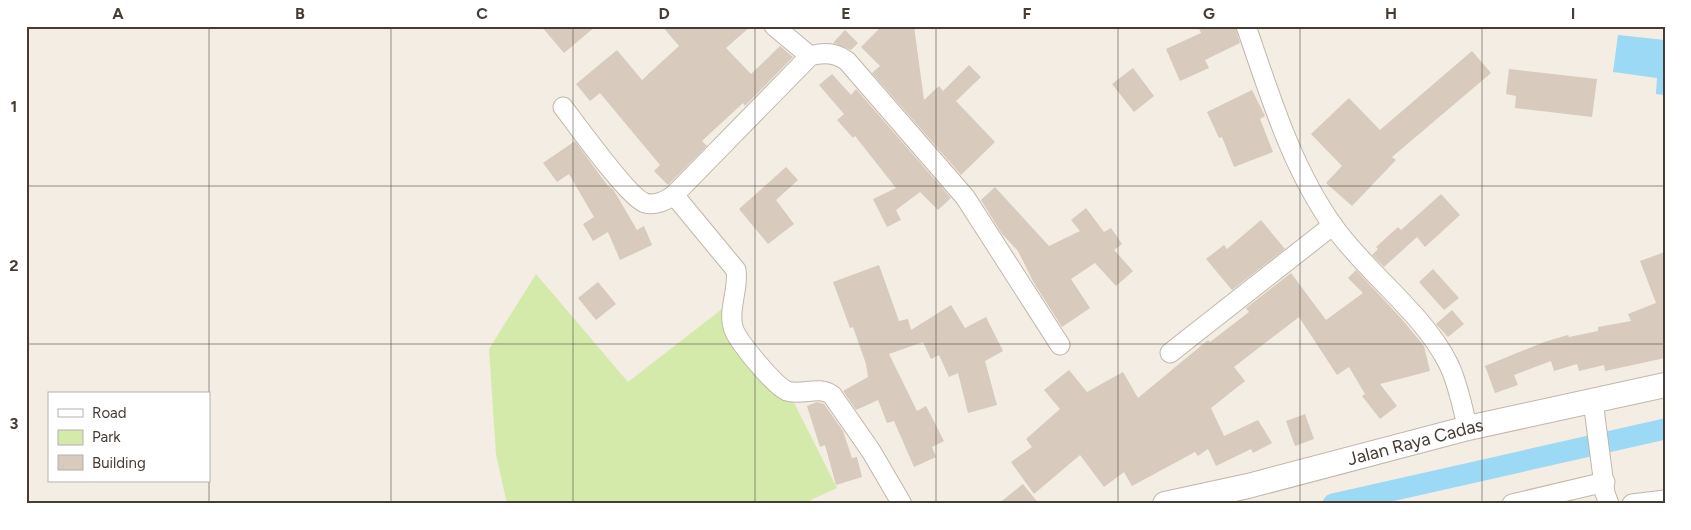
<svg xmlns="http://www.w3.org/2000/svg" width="1691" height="530" viewBox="0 0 1691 530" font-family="Figtree,sans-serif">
	<rect width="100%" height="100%" fill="#f3ede4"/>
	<!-- green -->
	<path fill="#d4eaaa" d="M536,274l92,108 94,-73 62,74 53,105 -35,16h-295l-11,-50 -7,-105z"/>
	<!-- water -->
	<path fill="#9cd9f4" d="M1618,35l47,5v55l-9,-1 1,-16 -44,-6z"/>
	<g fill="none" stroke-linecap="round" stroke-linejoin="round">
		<!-- canal -->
		<path stroke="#9cd9f4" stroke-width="21" d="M1333,504l332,-75"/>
	</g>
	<!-- building -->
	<path fill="#d8cabc" d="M541,26h55l-32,27z
		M662,26h89l-25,22 25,26 29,-28 13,11 -48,49 -2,-3 -41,38 5,5 -39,39 -14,-14 6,-6 -60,-72 -10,8 -14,-17 41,-34 25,30 37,-34z
		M882,26h32l10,74 15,-14 4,5 26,-26 12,12 -25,24 39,41 -34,33 -89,-102 8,-7 -19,-19z
		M1198,26h37l5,17 -35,17 4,8 -29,13 -14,-32 35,-16z
		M845,30l13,13 -7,7 -18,-7z
		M1472,51l19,22 -99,84 4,3 -44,46 -26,-23 16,-17 -31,-32 38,-36 31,32z
		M1133,68l21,28 -20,16 -22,-28z
		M1509,69l88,10 -5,38 -77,-9 1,-12 -10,-2z
		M832,74l19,21 5,-6 95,109 -13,12 -18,-18 -24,18 5,10 -14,7 -14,-28 23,-11 -41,-52 -2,2 -16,-18 7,-6 -25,-29z
		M1252,90l13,26 -5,3 13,33 -39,15 -12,-30 -3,1 -12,-26z
		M575,141l33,45 5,3 24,41 7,-4 8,19 -32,15 -12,-28 -15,9 -10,-17 11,-7 -25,-43 -12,8 -14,-19z
		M786,167l12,13 -22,20 18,24 -26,20 -29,-35z
		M995,187l54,59 31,-15 -9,-11 15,-12 18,24 7,-4 11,16 -8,6 19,21 -17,15 -21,-23 -24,16 19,29 -28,19 -28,-44 -16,-32 -16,-17 -21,-34z
		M1441,194l19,21 -35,32 -8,-10 -33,30 -12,-12 6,-6 -2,-2 22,-20 3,3z
		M1261,220l24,29 -53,41 -26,-31 18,-14 3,4z
		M1665,252v106l-60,13 -1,-6 -25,6 -2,-7 -23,7 -3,-10 -37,14 4,10 -23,8 -10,-27 59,-24 24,-7 1,2 29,-6v-4l33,-6 -3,-7 28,-11 -16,-42z
		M879,265l20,56 9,-2 3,11 40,-25 14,23 21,-11 17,34 -18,10 12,44 -29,8 -10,-40 -9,4 -10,-22 -8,4 -8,-17 -34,12 28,57 9,-5 18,35 -12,6 4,10 -22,10 -20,-46 -7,2 -9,-23 -22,10 -13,-19 25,-14 -2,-13 -13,-37 -3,1 -17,-46z
		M1433,269l26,29 -15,12 -25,-28z
		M1356,270l45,48 23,28 6,25 -50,13 17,22 -17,13 -18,-23 3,-2 -16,-27 -12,8 -38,-58 -65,50 11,14 -34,27 13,28 34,-16 14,23 -19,10 -2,-4 -35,17 -8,-17 -10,7 -3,-4 -63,34 -8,-14 -20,15 -24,-32 -46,39 -23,-32 21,-15 -6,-8 34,-30 -16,-19 25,-20 18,22 36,-20 15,26 70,-58 2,2 39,-30 -3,-4 45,-35 35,47 37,-27 -15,-15z
		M598,282l18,22 -20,16 -18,-22z
		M1452,310l12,14 -16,13 -12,-13z
		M817,402l7,2 19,27 9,27 5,-1 5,20 -26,8 -11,-40 -5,2 -13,-41z
		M1305,414l9,25 -19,7 -9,-25z
		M1023,484l16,20h-41z"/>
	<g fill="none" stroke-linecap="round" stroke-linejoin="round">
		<defs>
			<path id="minor" d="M774,26l36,30
				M1246,26c24,69 45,141 88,201 33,46 89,86 114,136 10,19 14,45 20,65
				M563,107c13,17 66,91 82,96 10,3 22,-3 29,-8
				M1170,353l163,-128
				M1593,401l12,92 4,11
				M902,504l-31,-53 -39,-56c-13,-10 -30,1 -45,-4 -12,-5 -51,-51 -54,-64 -5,-18 6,-38 3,-57l-62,-75 136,-139c13,-4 26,-3 37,5l118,136 95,148
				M1512,504l93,-22
				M1632,504l33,-4"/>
			<g id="tertiary">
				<path id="s1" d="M1165,504l83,-18 220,-58 197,-43"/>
			</g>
		</defs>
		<!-- minor casing -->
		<use href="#minor" stroke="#c2b6a9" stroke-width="21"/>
		<!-- tertiary casing -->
		<use href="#tertiary" stroke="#c2b6a9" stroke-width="26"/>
		<!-- minor -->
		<use href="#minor" stroke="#fff" stroke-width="19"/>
		<!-- tertiary -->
		<use href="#tertiary" stroke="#fff" stroke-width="24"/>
	</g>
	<!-- grid -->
	<path fill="none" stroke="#453c33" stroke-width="1" stroke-opacity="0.55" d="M209,26v478M391,26v478M573,26v478M755,26v478M936,26v478M1118,26v478M1300,26v478M1482,26v478M26,186h1639M26,344h1639"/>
	<g text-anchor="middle" stroke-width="4.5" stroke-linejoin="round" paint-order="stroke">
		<!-- street labels -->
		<g font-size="18" fill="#453c33" stroke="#fff">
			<text dy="6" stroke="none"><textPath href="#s1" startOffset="258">Jalan Raya Cadas</textPath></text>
		</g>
	</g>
	<!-- border -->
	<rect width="1691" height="530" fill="none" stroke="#ffffff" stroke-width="55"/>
	<!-- legend -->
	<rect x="48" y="392" width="162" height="90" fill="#ffffff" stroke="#b5b1ad"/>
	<rect x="58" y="409" width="25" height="8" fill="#ffffff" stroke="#b5b1ad"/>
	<text x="92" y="418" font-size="15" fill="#453c33">Road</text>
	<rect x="58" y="430" width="25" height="15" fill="#d4eaaa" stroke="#b5b1ad"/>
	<text x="92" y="442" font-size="15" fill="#453c33">Park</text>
	<rect x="58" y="455" width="25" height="15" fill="#d8cabc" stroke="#b5b1ad"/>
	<text x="92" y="468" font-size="15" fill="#453c33">Building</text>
	<rect x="28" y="28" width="1636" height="474" fill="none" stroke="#453c33" stroke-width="2"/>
	<g font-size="16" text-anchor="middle" font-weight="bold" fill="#453c33">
		<text x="118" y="19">A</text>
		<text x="300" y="19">B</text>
		<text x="482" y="19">C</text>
		<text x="664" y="19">D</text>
		<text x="846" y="19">E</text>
		<text x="1027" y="19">F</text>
		<text x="1209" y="19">G</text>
		<text x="1391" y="19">H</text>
		<text x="1573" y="19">I</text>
		<text x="14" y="112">1</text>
		<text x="14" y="271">2</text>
		<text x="14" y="429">3</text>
	</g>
</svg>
